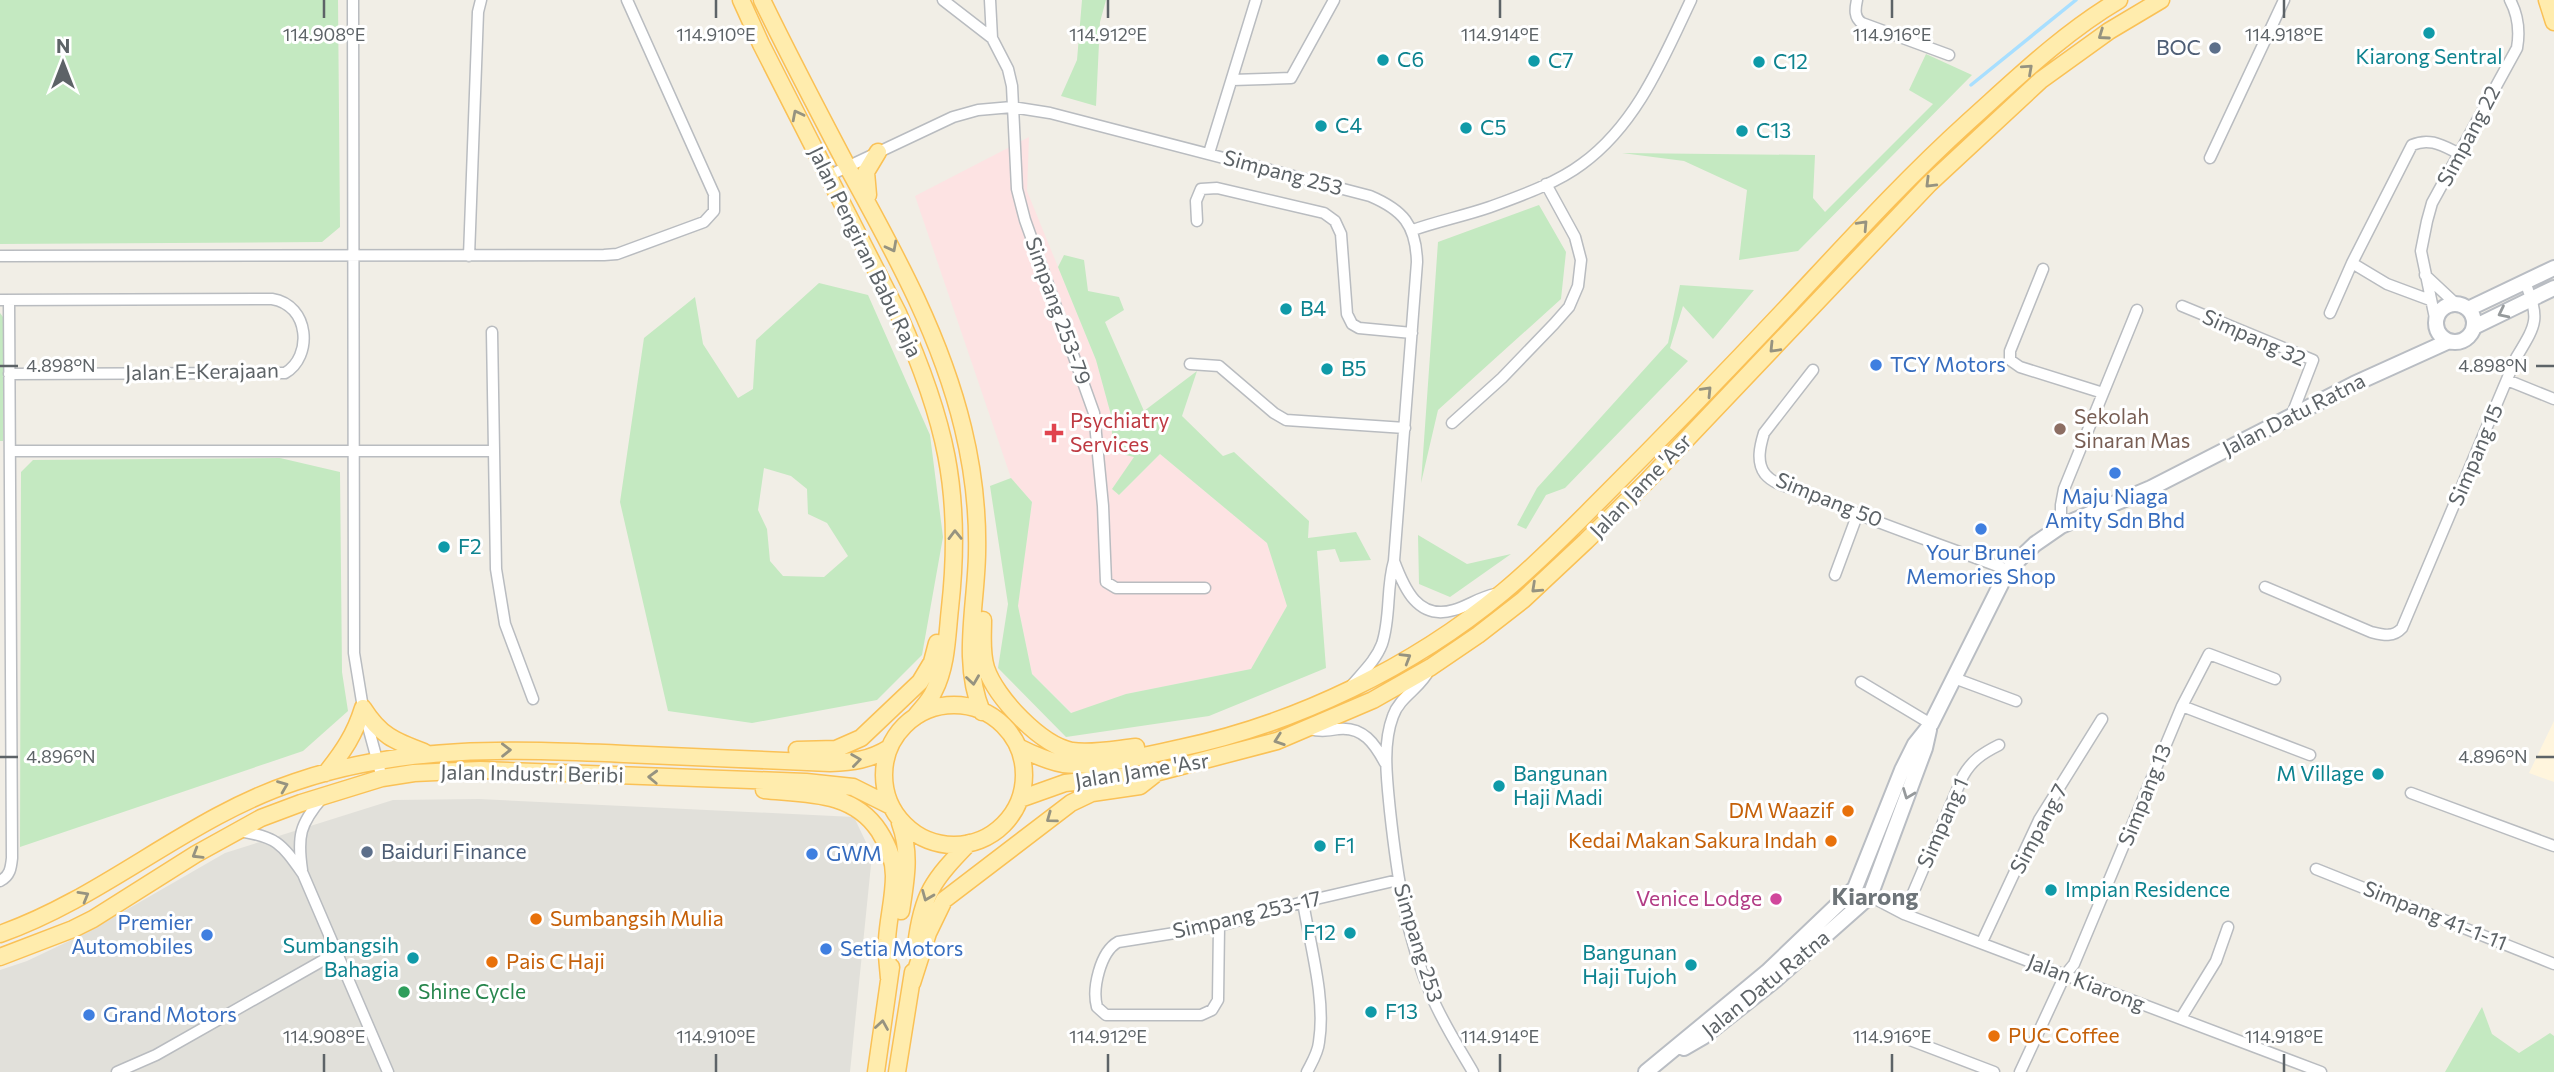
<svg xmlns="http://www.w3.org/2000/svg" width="2554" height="1072" viewBox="0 0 2554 1072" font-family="Commissioner,sans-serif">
	<rect width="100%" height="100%" fill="#f1eee6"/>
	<!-- commercial -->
	<path fill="#fff5dd" d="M2554,721v61l-25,-9z"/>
	<!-- industrial -->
	<path fill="#e1e0da" d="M479,799l375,18 18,38 -22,217h-850v-102l27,-9 59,-28 139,-80 168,-53z"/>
	<!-- medical -->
	<path fill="#fde3e3" d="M1029,137l-2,54 69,169 15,55 2,36 22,6 -23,32 7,6 41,-41 107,89 20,63 -36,63 -125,25 -54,19 -40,-39 -14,-69 14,-103 -21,-24 -96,-282z"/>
	<!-- green -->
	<path fill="#c4e9c1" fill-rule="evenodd" d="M0,0h338l2,227 -18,15 -322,2z
		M1082,0h24l-6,22 -4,84 -35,-10 16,-36z
		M1926,54l46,21 -174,176 -59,9 8,-70 -63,-29 -62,-8 193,2 -2,43 12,14 108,-108 -24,-14z
		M1539,205l27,47 -5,47 -123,111 -17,73 17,-241z
		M1064,255l20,5 4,31 31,6 5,13 -19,12 39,89 53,-40 -15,45 41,40 11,-4 75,69 -1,17 48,-6 15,28 -31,2 -5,-13 -18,2 9,117 -117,48 -143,21 -68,-69 10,-64 -18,-118 21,-8 21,24 -14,104 14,68 39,39 55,-19 125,-25 36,-63 -20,-63 -107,-89 -41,41 -7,-6 22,-32 -21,-5 -2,-37 -15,-55 -38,-93z
		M819,283l49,12 62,140 13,102 -21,118 -45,45 -125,23 -84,-12 -48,-209 24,-164 51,-41 8,47 35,54 15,-9 3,-49zM764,468l27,8 16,13 1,25 19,9 21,33 -24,21 -41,-1 -13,-15 -3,-32 -9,-19z
		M1680,285l74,5 -41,49 -30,-33 -13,42 18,13 -123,127 -19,7 -20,34 -9,-4 20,-37 131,-145z
		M0,313l3,4v124h-3z
		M280,458l60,14 2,200 6,39 -45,40 -283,96 1,-375 12,-12z
		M1418,535l49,29 44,-10 -61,43 -31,-13z
		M2482,1007l10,27 27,19 31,-20 4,3v36h-109z"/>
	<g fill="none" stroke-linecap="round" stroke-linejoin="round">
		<!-- stream -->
		<path stroke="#a8dfff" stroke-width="3.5" d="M1971,85l105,-85"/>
		<defs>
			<path id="minor" d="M353,0l1,653 9,55 19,70
				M943,0l49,38
				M990,0l2,38 16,31 4,17 5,103 8,31 69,193 9,93 3,76 10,6h89
				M1857,0c-2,9 -3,18 5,23l87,32
				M1232,80l59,-2 43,-78
				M1209,153l47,-153
				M2210,158l74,-158
				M828,176l125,-59 25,-7 34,-3 38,6 320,83c33,14 46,29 47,66l-23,299c-8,27 -3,56 -12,83 -6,16 -19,28 -30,41
				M1197,221l-1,-20 5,-12 16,-1 107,25 11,8 6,13 6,80 5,10 7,4 53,5
				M1413,230c25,-9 51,-14 77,-23 30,-11 67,-24 92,-43 55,-40 81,-105 109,-164
				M0,256l604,-1 13,-1 87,-32 10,-11v-17l-87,-194
				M469,256l9,-244 3,-12
				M2352,263l35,21 43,16
				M2043,269l-33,82v9l10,7 83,26
				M2425,275l31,29
				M0,300l272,-1c38,6 41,58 13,74l-276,1
				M2182,306l131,54 -22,57
				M2330,313l22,-50 60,-118c18,-8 31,1 48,9
				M2436,323l-15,-72 6,-30 5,-18 85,-155c3,-17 1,-33 -7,-48
				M492,332l4,237 9,55 28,75
				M1190,364l29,2 55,47 12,7 119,8
				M1813,370l-49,63c-4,13 -8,29 1,41 9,11 25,13 38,18 67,29 137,52 205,78
				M2507,380l47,19
				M1452,423l50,-45 52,-54 15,-17 9,-21 3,-26 -6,-23 -29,-53
				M10,451h484
				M2061,526v-21l3,-16 73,-179
				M1394,561c10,27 24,60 60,49 14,-4 26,-13 41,-16
				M1835,575l23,-62
				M2265,587l106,45c12,3 22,6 31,-4l114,-270c21,-35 24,-38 9,-76
				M1429,670c-8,18 -29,26 -36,46 -11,29 -6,64 -3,95 7,64 16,127 42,186 11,26 27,51 41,75
				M1954,678l62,23
				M1861,682l70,42
				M2182,706l128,49
				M1310,729c10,3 18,2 28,0 25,-3 37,15 47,34
				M2411,793l143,53
				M239,831c38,6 42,12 64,43l85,198
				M2316,869l238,95
				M302,870c-5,-34 -2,-46 20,-72
				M0,881c10,-5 11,-13 12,-23l-3,-558
				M1864,893l40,21 417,158
				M1303,902c7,43 23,97 16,140 -1,11 -7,20 -12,30
				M1904,914l59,-138c9,-16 20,-23 36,-31
				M1219,926l-1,74 -6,10 -11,5h-95l-9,-8c-5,-18 3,-55 21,-65l101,-16 84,-24 95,-22
				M1982,942l57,-122 63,-101
				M2181,1018l35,-57 12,-34
				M1897,1035l97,37
				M117,1072l39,-17 180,-102
				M2020,1072l45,-97 9,-11 108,-258 27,-52 66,25"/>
			<path id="secondary" d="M2436 323a19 19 0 1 1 38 0a19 19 0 1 1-38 0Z
				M2468,309l86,-41
				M2474,327l80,-39
				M1684,1048l19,-11 71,-56 96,-85 55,-148 4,-18
				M1646,1072l121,-100 88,-84 47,-118 13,-26 16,-20 77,-154 27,-26 26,-18 90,-38 203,-104 95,-43"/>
			<path id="primary" d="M741,0l20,44 137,269c47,106 65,178 52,295 -3,27 -3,58 -16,83 -4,10 -13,18 -19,26
				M762,0c27,56 56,111 85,166 46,84 93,167 116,262 10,41 15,84 14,126 -1,53 -16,108 5,158
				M2547,0l7,22
				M868,195l-2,-23 12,-20
				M983,620c0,16 -2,32 3,48 10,30 55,77 86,83 21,3 44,-2 64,-4
				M884 775a70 70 0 1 1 140 0a70 70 0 1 1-140 0Z
				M363,708c17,27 31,33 61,44
				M1018,747c14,7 29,14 45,17 30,4 87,-9 117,-16 115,-24 233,-81 323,-156 34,-28 65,-60 96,-91 64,-64 127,-129 189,-195 59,-63 116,-126 180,-184 48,-43 95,-89 151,-122
				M797,750l39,-1 25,-11 59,-56 12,-20 5,-19
				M326,773c17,-21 29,-39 37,-65
				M764,790c42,4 89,1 115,41 9,14 15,29 15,45 0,22 -6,43 -7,64 -1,12 1,25 2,38
				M1020,799l45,-16 90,-10 122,-32 96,-41 58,-33 47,-32 45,-35 63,-59 60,-59 283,-298 112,-104 68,-49 52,-31
				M900,823c11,30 6,56 1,88
				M0,934c105,-37 189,-117 295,-152 107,-37 218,-33 329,-28 69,3 137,6 206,9 22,-1 40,-3 59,-15
				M916,946c6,-52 17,-66 53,-103
				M0,957l73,-28 20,-10 103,-65 65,-36 40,-15 81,-25 32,-5 66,-3 326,12 47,5 38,19
				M912,983l16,-50 16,-33 127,-97 21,-10 48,-7 14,-11
				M876,1072l15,-105
				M897,1072l16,-100"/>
		</defs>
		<!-- minor casing -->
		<use href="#minor" stroke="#b9bcc0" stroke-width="13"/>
		<!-- secondary casing -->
		<use href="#secondary" stroke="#b9bdc3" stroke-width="18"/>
		<!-- primary casing -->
		<use href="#primary" stroke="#fac156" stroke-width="19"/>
		<!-- minor -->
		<use href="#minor" stroke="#fff" stroke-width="10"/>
		<!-- secondary -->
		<use href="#secondary" stroke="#fff" stroke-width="14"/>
		<!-- primary -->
		<use href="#primary" stroke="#ffecad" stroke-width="16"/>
	</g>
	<!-- one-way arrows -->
	<defs><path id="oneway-chevron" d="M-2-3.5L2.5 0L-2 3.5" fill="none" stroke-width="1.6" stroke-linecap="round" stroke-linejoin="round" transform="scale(1.75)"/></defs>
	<g stroke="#969380">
		<use href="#oneway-chevron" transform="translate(2103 35) rotate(145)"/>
		<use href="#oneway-chevron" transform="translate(2028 69) rotate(-42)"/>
		<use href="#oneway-chevron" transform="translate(797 115) rotate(-117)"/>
		<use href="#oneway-chevron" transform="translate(1930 183) rotate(135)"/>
		<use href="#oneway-chevron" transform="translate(1863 225) rotate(-47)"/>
		<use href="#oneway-chevron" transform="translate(892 247) rotate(62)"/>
		<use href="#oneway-chevron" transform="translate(1774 348) rotate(134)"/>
		<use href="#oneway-chevron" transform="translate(1707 391) rotate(-46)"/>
		<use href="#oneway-chevron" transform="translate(955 535) rotate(-91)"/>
		<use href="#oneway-chevron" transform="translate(1536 588) rotate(137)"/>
		<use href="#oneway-chevron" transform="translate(1406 658) rotate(-31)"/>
		<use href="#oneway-chevron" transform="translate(973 680) rotate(82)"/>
		<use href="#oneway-chevron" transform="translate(1279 740) rotate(161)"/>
		<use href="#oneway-chevron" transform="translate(506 750) rotate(-1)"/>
		<use href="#oneway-chevron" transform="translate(856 760) rotate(-8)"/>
		<use href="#oneway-chevron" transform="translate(653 777) rotate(-178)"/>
		<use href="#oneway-chevron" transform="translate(283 786) rotate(-22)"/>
		<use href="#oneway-chevron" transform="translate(1051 818) rotate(144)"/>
		<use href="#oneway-chevron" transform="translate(197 854) rotate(149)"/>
		<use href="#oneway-chevron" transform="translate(84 896) rotate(-30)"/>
		<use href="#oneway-chevron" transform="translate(927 896) rotate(112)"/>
		<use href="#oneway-chevron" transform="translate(882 1025) rotate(-81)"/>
	</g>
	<g stroke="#969a9c">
		<use href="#oneway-chevron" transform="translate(2503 313) rotate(154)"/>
		<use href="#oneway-chevron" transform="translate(1908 794) rotate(111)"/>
	</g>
	<!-- ticks -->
	<path fill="none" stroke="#5d6367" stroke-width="2.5" d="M324,0v18M716,0v18M1108,0v18M1500,0v18M1892,0v18M2284,0v18M0,366h18M2536,366h18M0,757h18M2536,757h18M324,1054v18M716,1054v18M1108,1054v18M1500,1054v18M1892,1054v18M2284,1054v18"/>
	<!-- markers -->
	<g fill="#0f9aa8" stroke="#fff" stroke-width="2.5">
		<circle cx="2429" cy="33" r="7"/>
		<circle cx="1383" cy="60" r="7"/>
		<circle cx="1534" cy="61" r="7"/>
		<circle cx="1759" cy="62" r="7"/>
		<circle cx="1321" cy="126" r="7"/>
		<circle cx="1466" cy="128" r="7"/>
		<circle cx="1742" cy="131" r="7"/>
		<circle cx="1286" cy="309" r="7"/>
		<circle cx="1327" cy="369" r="7"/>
		<circle cx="444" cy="547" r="7"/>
		<circle cx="2378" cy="774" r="7"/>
		<circle cx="1499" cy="786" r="7"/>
		<circle cx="1320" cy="846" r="7"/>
		<circle cx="2051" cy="890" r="7"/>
		<circle cx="1350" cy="933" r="7"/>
		<circle cx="413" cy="958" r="7"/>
		<circle cx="1691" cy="965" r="7"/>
		<circle cx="1371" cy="1012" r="7"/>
	</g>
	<g fill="#5c6f8a" stroke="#fff" stroke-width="2.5">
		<circle cx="2215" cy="48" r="7"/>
		<circle cx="367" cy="852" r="7"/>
	</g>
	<g fill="#3f7fe0" stroke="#fff" stroke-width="2.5">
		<circle cx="1876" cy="365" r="7"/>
		<circle cx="2115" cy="473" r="7"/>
		<circle cx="1981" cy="529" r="7"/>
		<circle cx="812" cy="854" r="7"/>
		<circle cx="207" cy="935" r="7"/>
		<circle cx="826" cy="949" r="7"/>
		<circle cx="89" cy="1015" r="7"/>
	</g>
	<circle fill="#8d6e63" stroke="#fff" stroke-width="2.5" cx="2060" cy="429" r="7"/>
	<path fill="#e0444e" stroke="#fff" stroke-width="2.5" d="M1050.5 422.5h7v7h7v7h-7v7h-7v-7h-7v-7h7z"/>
	<g fill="#e8710a" stroke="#fff" stroke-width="2.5">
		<circle cx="1848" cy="811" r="7"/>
		<circle cx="1831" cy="841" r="7"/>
		<circle cx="536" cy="919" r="7"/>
		<circle cx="492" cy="962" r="7"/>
		<circle cx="1994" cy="1036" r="7"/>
	</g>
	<circle fill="#d1479c" stroke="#fff" stroke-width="2.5" cx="1776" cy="899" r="7"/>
	<circle fill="#2e9e5b" stroke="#fff" stroke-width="2.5" cx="404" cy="992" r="7"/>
	<g text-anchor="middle" stroke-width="6" stroke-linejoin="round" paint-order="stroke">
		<!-- service labels -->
		<g font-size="21" fill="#4e5e75" stroke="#fff" text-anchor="end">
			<text x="2201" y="55">BOC</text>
			<text x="381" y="859" text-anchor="start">Baiduri Finance</text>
		</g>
		<!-- culture labels -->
		<g font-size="21" fill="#0d838f" stroke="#fff" text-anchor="start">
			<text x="2429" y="64" text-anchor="middle">Kiarong Sentral</text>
			<text x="1397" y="67">C6</text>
			<text x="1548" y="68">C7</text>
			<text x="1773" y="69">C12</text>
			<text x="1335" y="133">C4</text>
			<text x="1480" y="135">C5</text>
			<text x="1756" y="138">C13</text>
			<text x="1300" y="316">B4</text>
			<text x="1341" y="376">B5</text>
			<text x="458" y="554">F2</text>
			<text x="1513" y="781">Bangunan<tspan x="1513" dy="24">Haji Madi</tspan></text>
			<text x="2364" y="781" text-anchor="end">M Village</text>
			<text x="1334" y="853">F1</text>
			<text x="2065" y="897">Impian Residence</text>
			<text x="1336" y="940" text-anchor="end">F12</text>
			<text x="399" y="953" text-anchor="end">Sumbangsih<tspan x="399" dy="24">Bahagia</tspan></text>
			<text x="1677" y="960" text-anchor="end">Bangunan<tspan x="1677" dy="24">Haji Tujoh</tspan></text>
			<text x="1385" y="1019">F13</text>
		</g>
		<!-- street labels -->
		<g font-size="21" fill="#5d6367" stroke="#fff">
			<text transform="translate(2469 136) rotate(-62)" y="7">Simpang 22</text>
			<text transform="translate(1283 173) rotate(15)" y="7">Simpang 253</text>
			<text transform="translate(865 252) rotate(64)" y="7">Jalan Pengiran Babu Raja</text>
			<text transform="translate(1058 311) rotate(70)" y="7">Simpang 253-79</text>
			<text transform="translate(2254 338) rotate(24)" y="7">Simpang 32</text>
			<text transform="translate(202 372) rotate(-1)" y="7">Jalan E-Kerajaan</text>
			<text transform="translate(2294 415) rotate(-27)" y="7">Jalan Datu Ratna</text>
			<text transform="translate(2476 455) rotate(-67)" y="7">Simpang 15</text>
			<text transform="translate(1641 486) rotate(-46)" y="7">Jalan Jame 'Asr</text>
			<text transform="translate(1829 500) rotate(22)" y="7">Simpang 50</text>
			<text transform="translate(1142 771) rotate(-9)" y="7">Jalan Jame 'Asr</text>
			<text transform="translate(532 774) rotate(1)" y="7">Jalan Industri Beribi</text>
			<text transform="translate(2145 795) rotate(-68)" y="7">Simpang 13</text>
			<text transform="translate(1943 823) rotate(-66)" y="7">Simpang 1</text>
			<text transform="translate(2039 829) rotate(-62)" y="7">Simpang 7</text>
			<text transform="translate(1247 915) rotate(-13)" y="7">Simpang 253-17</text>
			<text transform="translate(2435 916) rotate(22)" y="7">Simpang 41-1-11</text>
			<text transform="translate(1418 943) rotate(73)" y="7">Simpang 253</text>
			<text transform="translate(2086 983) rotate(21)" y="7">Jalan Kiarong</text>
			<text transform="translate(1766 984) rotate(-39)" y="7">Jalan Datu Ratna</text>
		</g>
		<!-- shop labels -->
		<g font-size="21" fill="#366cbe" stroke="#fff" text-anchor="start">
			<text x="1890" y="372">TCY Motors</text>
			<text x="2115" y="504" text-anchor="middle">Maju Niaga<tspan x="2115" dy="24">Amity Sdn Bhd</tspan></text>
			<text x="1981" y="560" text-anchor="middle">Your Brunei<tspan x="1981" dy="24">Memories Shop</tspan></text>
			<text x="826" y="861">GWM</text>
			<text x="193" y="930" text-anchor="end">Premier<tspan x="193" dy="24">Automobiles</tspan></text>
			<text x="840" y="956">Setia Motors</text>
			<text x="103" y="1022">Grand Motors</text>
		</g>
		<!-- education labels -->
		<g font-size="21" fill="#785e54" stroke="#fff" text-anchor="start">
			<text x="2074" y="424">Sekolah<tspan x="2074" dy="24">Sinaran Mas</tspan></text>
		</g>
		<!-- health labels -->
		<g font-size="21" fill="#be3a42" stroke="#fff" text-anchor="start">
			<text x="1070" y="428">Psychiatry<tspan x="1070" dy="24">Services</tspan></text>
		</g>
		<!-- food labels -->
		<g font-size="21" fill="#c56008" stroke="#fff" text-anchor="start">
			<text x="1834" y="818" text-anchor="end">DM Waazif</text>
			<text x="1817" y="848" text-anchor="end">Kedai Makan Sakura Indah</text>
			<text x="550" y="926">Sumbangsih Mulia</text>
			<text x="506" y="969">Pais C Haji</text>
			<text x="2008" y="1043">PUC Coffee</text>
		</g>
		<!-- hotel labels -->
		<g font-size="21" fill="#b23c85" stroke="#fff" text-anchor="end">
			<text x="1762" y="906">Venice Lodge</text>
		</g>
		<!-- leisure labels -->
		<g font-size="21" fill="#27864d" stroke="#fff" text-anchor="start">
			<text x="418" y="999">Shine Cycle</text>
		</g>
		<!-- quarter labels -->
		<g font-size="24" font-weight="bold" fill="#6e7579" stroke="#fff">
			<text x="1875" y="905">Kiarong</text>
		</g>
	</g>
	<g font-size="18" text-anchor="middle" fill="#5d6367" stroke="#fff" stroke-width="6" stroke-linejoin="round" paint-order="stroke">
		<text x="324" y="41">114.908°E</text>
		<text x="716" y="41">114.910°E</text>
		<text x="1108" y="41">114.912°E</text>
		<text x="1500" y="41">114.914°E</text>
		<text x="1892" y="41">114.916°E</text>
		<text x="2284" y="41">114.918°E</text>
		<text x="61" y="372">4.898°N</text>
		<text x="2493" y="372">4.898°N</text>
		<text x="61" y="763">4.896°N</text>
		<text x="2493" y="763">4.896°N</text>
		<text x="324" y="1043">114.908°E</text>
		<text x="716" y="1043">114.910°E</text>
		<text x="1108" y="1043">114.912°E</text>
		<text x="1500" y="1043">114.914°E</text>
		<text x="1892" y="1043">114.916°E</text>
		<text x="2284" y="1043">114.918°E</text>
	</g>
	<!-- north arrow -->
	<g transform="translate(63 63)" stroke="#ffffff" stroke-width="5" paint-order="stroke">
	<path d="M0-5L12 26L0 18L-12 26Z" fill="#5d6367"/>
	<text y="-10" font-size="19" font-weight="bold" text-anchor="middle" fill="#5d6367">N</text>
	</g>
</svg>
